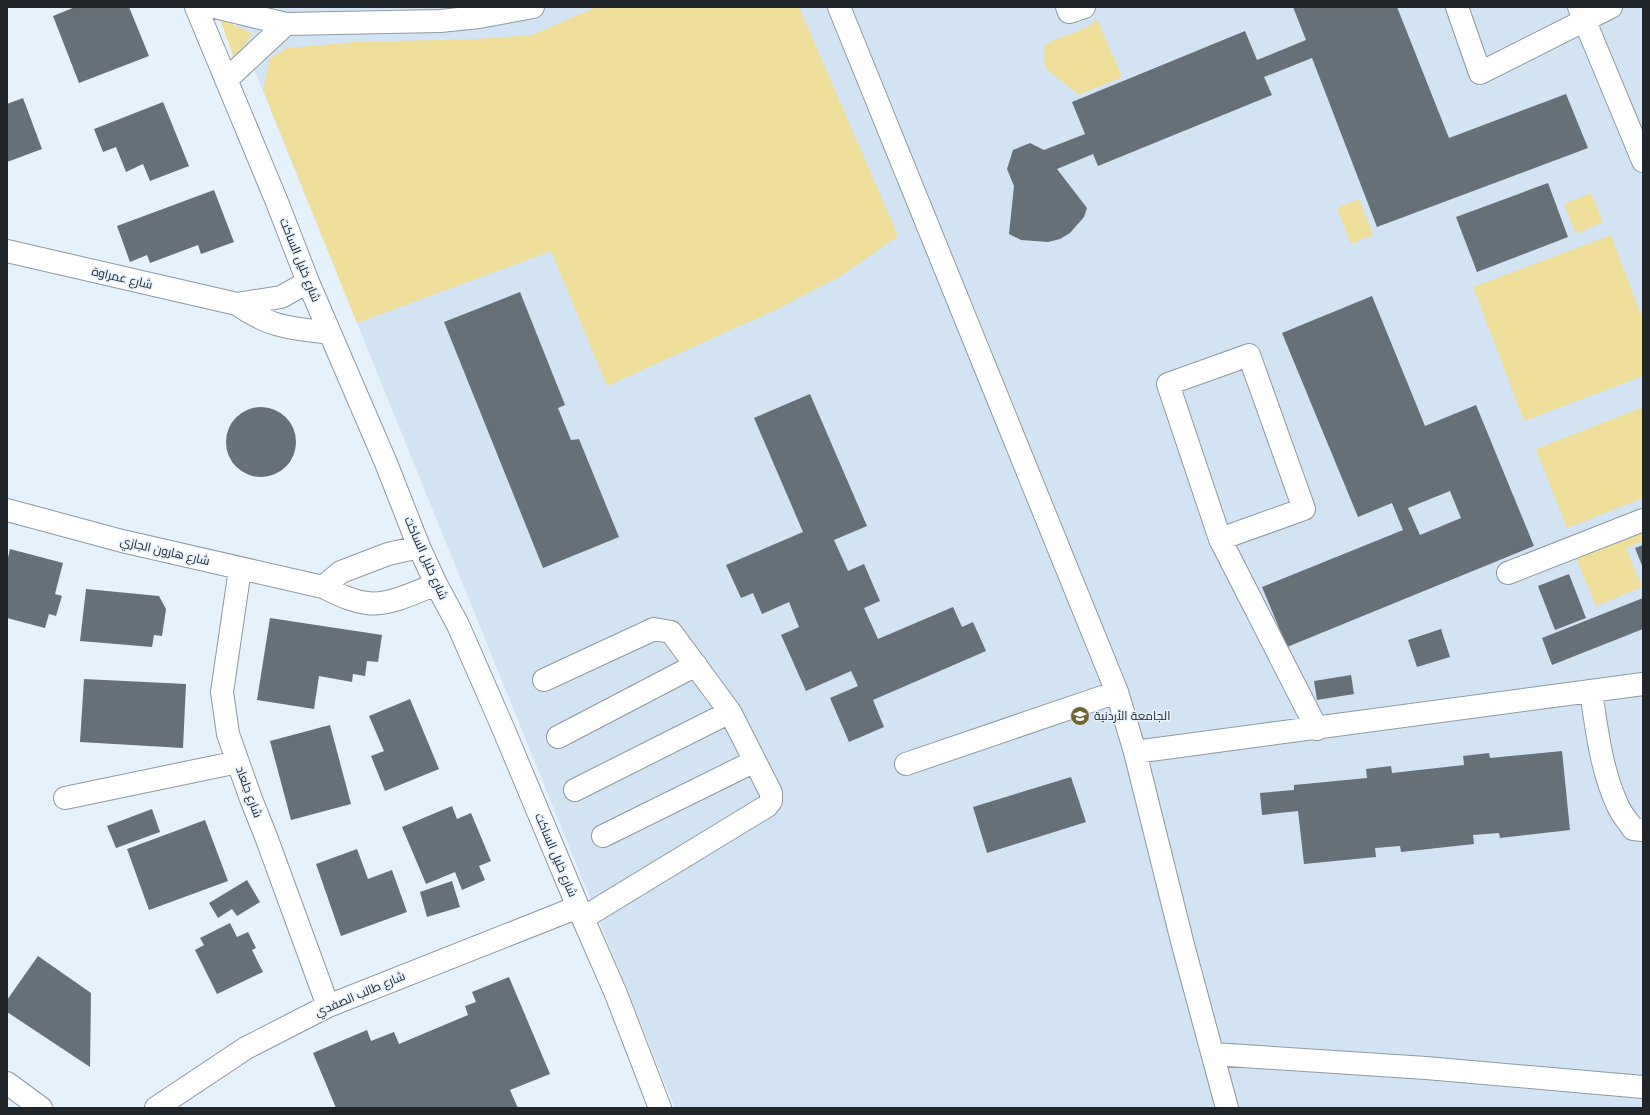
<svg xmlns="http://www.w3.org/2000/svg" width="1650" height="1115" viewBox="0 0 1650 1115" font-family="Poppins,Cairo,sans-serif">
	<rect width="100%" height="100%" fill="#e5f2fc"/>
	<!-- built -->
	<path fill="#d2e4f3" d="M229,7h1414v1101h-968z"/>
	<!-- green -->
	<path fill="#efdd9a" d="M596,7h203l99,229 -57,40 -66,34 -168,76 -56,-135 -194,72 -94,-233 7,-32 17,-10 68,-6 120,-3 57,-4z
		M220,19l32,14 -17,28z
		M1097,19l25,58 -43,18 -33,-26 -2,-8 1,-16c17,-11 38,-12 52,-26z
		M1591,193l12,29 -27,12 -12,-30z
		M1359,199l14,36 -22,9 -14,-36z
		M1611,235l32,85v56l-119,45 -51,-134z
		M1643,407v91l-76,30 -31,-79z
		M1643,524v17l-17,7 16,39 -46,19 -22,-53z"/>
	<!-- building -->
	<path fill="#657078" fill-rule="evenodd" d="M75,7h54l20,49 -70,27 -26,-67z
		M1293,7h104l52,131 117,-44 22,54 -211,79 -65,-169 -48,19 8,18 -174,71 -5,-12 -36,15 30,39 -3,9 -14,16 -10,6 -12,3 -27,-2 -12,-6 5,-48 -7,-17 6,-19 17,-7 14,7 41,-16 -13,-32 173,-71 12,29 49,-20z
		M23,98l19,51 -35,13v-58z
		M163,102l26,64 -39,15 -7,-17 -17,8 -10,-25 -13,5 -9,-23z
		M1548,183l20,54 -91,35 -21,-55z
		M214,190l20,52 -33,12 -3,-9 -48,18 -3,-8 -17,7 -13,-36z
		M520,292l45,113 -7,3 13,32 8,-1 40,98 -76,31 -99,-246z
		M1372,296l53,130 51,-21 58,141 -247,101 -25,-60 141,-57 -11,-27 -34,14 -76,-184zM1450,491l11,27 -41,17 -12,-27z
		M810,394l57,132 -33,14 14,31 16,-7 16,37 -16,7 14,31 75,-32 9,20 11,-5 13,29 -113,49 11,27 -35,15 -19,-44 28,-12 -7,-15 -45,20 -25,-56 18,-8 -10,-25 -27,12 -9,-21 -12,5 -15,-33 77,-33 -49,-114z
		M226 442a35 35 0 1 1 70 0a35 35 0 1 1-70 0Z
		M1643,545v23l-8,-20z
		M10,549l53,14 -8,31 7,2 -6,20 -7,-2 -4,14 -38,-10v-56z
		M1569,574l17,44 -31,12 -17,-44z
		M86,589l73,7 7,13 -4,27 -8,-1 -2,12 -72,-6z
		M1643,598v31l-91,36 -10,-27z
		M270,618l112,17 -4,27 -11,-1 -2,15 -12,-2 -1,8 -33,-6 -5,33 -57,-9z
		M1441,629l9,28 -33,10 -9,-27z
		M1351,675l3,19 -37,6 -3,-19z
		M84,679l102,5 -3,64 -103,-6z
		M410,699l29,70 -54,22 -14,-35 13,-5 -15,-35z
		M330,725l21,79 -60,16 -21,-79z
		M1562,751l8,79 -70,8 -1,-5 -26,2 1,9 -73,8 -1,-6 -25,2 1,9 -72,7 -6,-53 -36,4 -2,-22 34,-3v-5l73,-7 -1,-9 25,-3 1,7 72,-8 -1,-9 26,-3 1,5z
		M1071,777l15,45 -99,31 -14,-46z
		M452,806l5,13 14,-6 20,48 -12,5 6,14 -23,10 -7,-18 -29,12 -24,-57z
		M152,809l8,23 -44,16 -9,-22z
		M205,820l23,61 -79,29 -22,-61z
		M357,849l11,30 24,-9 15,42 -66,24 -25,-72z
		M247,880l13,22 -23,14 -5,-7 -14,9 -9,-15z
		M452,881l8,26 -33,10 -7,-25z
		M230,923l7,14 11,-5 8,16 -4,2 11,22 -46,22 -22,-44 9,-5 -4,-7z
		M38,956l53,37 -1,74 -83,-55v-12z
		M509,977l41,97 -40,16 8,18h-182l-23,-55 54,-23 4,11 23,-9 5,12 69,-29 -3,-9 11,-4 -4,-10z"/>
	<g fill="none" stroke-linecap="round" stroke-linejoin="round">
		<defs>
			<path id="minor" d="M196,7l81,195 31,80 78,181 33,84 17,37 22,41 45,103 75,179 38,87 44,114
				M215,7l71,17 154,-3 39,-4 54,-10
				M839,7l278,685 18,60 48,193 44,163
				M1067,7l2,5 15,-5
				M1457,7l23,66 131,-66
				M1579,7l64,154
				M226,80l60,-56
				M7,251l230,53 44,-7 27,-15
				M237,304c33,24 55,24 93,29
				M7,510l115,31 201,46c15,7 28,14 44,16 21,3 50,-11 69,-19
				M1220,539l84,-30 -55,-154 -81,29 52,155 97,190
				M240,569l-18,123 6,42 23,65 14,35 63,172
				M1508,573l135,-53
				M323,587l18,-15 47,-18 31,-7
				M544,680l110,-51 17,3 59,80 41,81v8l-4,5 -184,112
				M1591,692c6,38 10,78 27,114 3,8 10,15 15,23l10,1
				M558,737l138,-72
				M1135,752l508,-68
				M906,764l211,-72
				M575,790l155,-78
				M65,798l173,-36
				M603,836l152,-75
				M1213,1054l213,14 217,19
				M7,1083l34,25
				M156,1108l90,-60 82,-42 250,-99"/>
		</defs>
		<!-- minor casing -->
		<use href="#minor" stroke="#8d99a1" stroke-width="24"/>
		<!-- minor -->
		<use href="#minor" stroke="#fff" stroke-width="22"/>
	</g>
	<!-- icons -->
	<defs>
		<symbol id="university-disc" viewBox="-11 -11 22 22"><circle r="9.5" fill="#736532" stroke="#e5f2fc"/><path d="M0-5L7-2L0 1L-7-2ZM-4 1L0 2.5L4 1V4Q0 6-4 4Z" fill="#fff"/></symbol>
	</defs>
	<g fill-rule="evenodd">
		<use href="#university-disc" x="1069" y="705" width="22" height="22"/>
	</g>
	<g text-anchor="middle" stroke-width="3" stroke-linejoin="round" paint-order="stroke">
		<!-- street labels -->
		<g font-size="12" fill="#202529" stroke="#e5f2fc">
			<text transform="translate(300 260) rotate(68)" y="4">شارع خليل الساكت</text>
			<text transform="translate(122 278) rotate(13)" y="4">شارع عمراوة</text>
			<text transform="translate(165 551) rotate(13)" y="4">شارع هارون الجازي</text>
			<text transform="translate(426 558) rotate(66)" y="4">شارع خليل الساكت</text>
			<text transform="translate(249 792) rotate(69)" y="4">شارع جلعاد</text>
			<text transform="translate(556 855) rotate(67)" y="4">شارع خليل الساكت</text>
			<text transform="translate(360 994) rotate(-23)" y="4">شارع طالب الصفدي</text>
		</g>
		<!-- poi labels -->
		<g font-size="12" fill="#202529" stroke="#e5f2fc" text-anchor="start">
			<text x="1094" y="720">الجامعة الأردنية</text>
		</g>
	</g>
	<!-- border -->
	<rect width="1650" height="1115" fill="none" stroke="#202529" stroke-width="16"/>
</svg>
